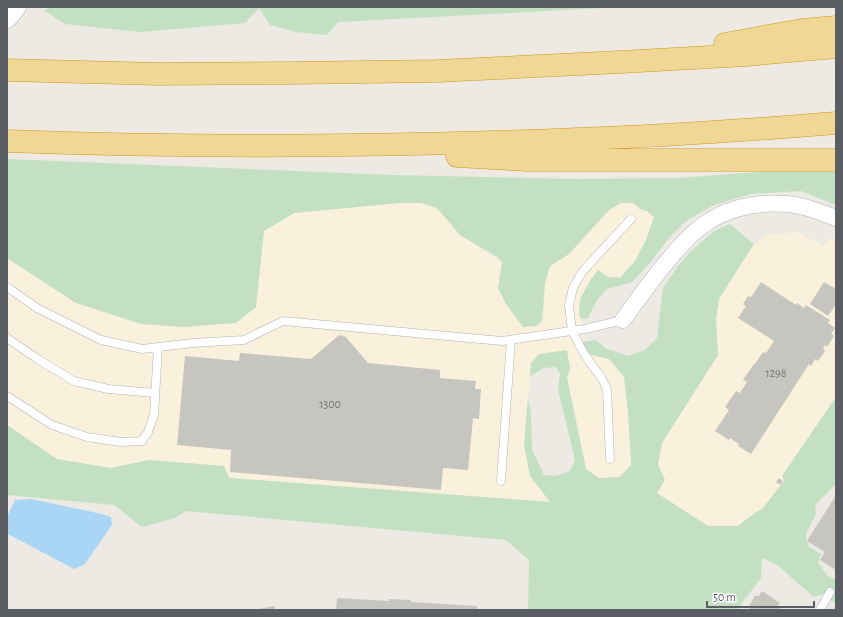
<svg xmlns="http://www.w3.org/2000/svg" width="843" height="617" viewBox="0 0 843 617" font-family="'Alegreya Sans',sans-serif">
	<rect width="100%" height="100%" fill="#eceae3"/>
	<!-- commercial -->
	<path fill="#f9f1db" d="M399,203h22l16,5 23,27 42,27 -4,26 8,16 17,23 13,-1 6,-5 1,-11 2,-27 5,-17 19,-12 40,-44 12,-7h12l9,7 5,1 7,6 -8,23 -11,21 -16,17 -11,-1 -9,-7 -8,9 -12,37 3,3 1,25 5,10 21,5 15,18 4,35 3,49v3l-11,13 -21,1 -13,-9 -8,-42 -11,-49 3,-9 -4,-19 -35,13 -7,83 27,56 -322,-24 -5,-12 -75,-6 -38,8 -54,-9 -50,-34v-167l69,45 180,4 8,-76 30,-18z
		M798,232l25,14 7,-8 6,4v155l-54,78 2,6 -22,29 -6,2 -18,14h-30l-51,-33 8,-13 -7,-15 4,-22 56,-88 -2,-36 3,-20 35,-55 13,-9z"/>
	<!-- green -->
	<path fill="#c3e1c2" d="M49,7h574l-285,15 -11,13 -31,-3 -26,-7 -11,-17 -14,15 -105,9 -75,-8 -20,-13z
		M7,159l385,16 184,4 101,-1 97,-7 62,1v14l-1,1h1v18l-35,-14 -50,3 -17,5 -22,7 -26,15 -17,17 -18,24 -19,20 -25,7 -10,11 -9,18 -6,1 -3,-3 1,-17 11,-20 7,-9 10,7 12,1 15,-17 11,-21 8,-23 -7,-6 -5,-1 -9,-7h-12l-12,7 -40,44 -19,12 -5,17 -2,27 -1,11 -6,5 -13,1 -17,-23 -8,-16 4,-26 -5,-5 -37,-22 -23,-27 -16,-5h-22l-105,10 -30,18 -8,76 -20,16 -52,4 -43,-3 -65,-21 -69,-45z
		M730,224l24,20 -35,55 -3,20 2,36 -56,88 -4,22 7,15 -8,13 51,33h30l18,-14 6,-3 22,-28 -2,-5 54,-79v87l-21,21 1,9 -10,20 1,7 2,6 12,7 -3,8 9,13 9,5v24l-13,-10 -9,3 -37,-32 -15,-7 -1,20 -24,32h-209l1,-50 -23,-20 -320,-29 -11,7 -33,9 -28,-22 -107,-10v-70l50,34 54,9 38,-8 75,6 5,12 321,24 -20,-26 -6,-31 4,-47 3,15 1,37 12,25 12,1 14,-5 5,-11 -17,-71 2,-15 -4,-7 -12,1 -14,8 1,-13 8,-9 28,-4 3,19 -3,9 19,91 13,9 21,-1 11,-12v-4l-3,-49 -4,-35 -15,-18 -21,-5 -5,-12 13,-2 9,8 23,8 17,-6 12,-12 6,-50 15,-22 12,-14 24,-21z"/>
	<!-- water -->
	<path fill="#aad6f5" d="M31,499l71,15 9,3 1,8 -27,39 -11,5 -66,-35 -1,-17 8,-17z"/>
	<!-- building -->
	<path fill="#c7c5c0" d="M761,282l35,23 1,-2 7,5 2,-3 24,15 -2,3 7,5 -4,6 3,2 -7,11 -2,-2 -2,4 2,2 -7,10 -3,-2 -4,7 -2,-2 -58,90 -13,-8 1,-2 -9,-6 -1,2 -14,-9 14,-21 -4,-3 11,-16 4,2 7,-11 -4,-2 11,-16h1l8,-12 3,1 8,-12 -36,-23 8,-12 -3,-2 5,-8 3,1z
		M824,282l12,7v15l-8,12 -18,-12z
		M339,335l1,1 2,-1 2,2 1,-1 23,27 72,7v8l36,3 -1,8h6l-2,30 -6,-1 -5,52 -25,-2 -2,22 -211,-18 1,-22 -54,-5 8,-89 54,5 1,-8 71,6z
		M779,478l4,3 -3,4 -4,-3z
		M836,495v75l-16,-10 5,-8 -18,-11z
		M762,591l18,12 -3,4 6,3h-33l-1,-4 6,-10h4z
		M337,598l52,3v-2l22,1v2l66,4v4h-141z
		M274,606l1,4h-16v-1z"/>
	<g fill="none" stroke-linecap="round" stroke-linejoin="round">
		<defs>
			<path id="service" d="M7,287l30,21 64,32 41,9 51,-6 51,-3 39,-19 219,20 83,-12 38,-9
				M7,338l32,22 35,21 34,8 47,4
				M7,396l45,29 35,12 34,5 21,-1 6,-9 6,-17 4,-68
				M610,459l-3,-70 -6,-12 -10,-13 -9,-14 -10,-19 -3,-26 4,-17 9,-16 49,-53
				M501,481l10,-141
				M820,610l10,-18"/>
			<path id="minor" d="M623,320c21,-29 42,-59 67,-84 6,-5 13,-11 19,-15 23,-14 51,-19 77,-17 17,1 34,8 50,14"/>
			<path id="tertiary" d="M7,18l9,-11"/>
			<path id="motorway" d="M725,44l77,-14 34,-3
				M7,70l151,4 134,-1 145,-2 184,-9 125,-7 90,-8
				M7,141c190,7 381,6 571,-2 86,-3 172,-9 258,-16
				M457,156l71,4h308"/>
		</defs>
		<!-- service casing -->
		<use href="#service" stroke="#b0b3b7" stroke-width="9"/>
		<!-- minor casing -->
		<use href="#minor" stroke="#b0b3b7" stroke-width="17"/>
		<!-- tertiary casing -->
		<use href="#tertiary" stroke="#b0b3b7" stroke-width="21"/>
		<!-- motorway casing -->
		<use href="#motorway" stroke="#d5961a" stroke-width="23"/>
		<!-- service -->
		<use href="#service" stroke="#fff" stroke-width="8"/>
		<!-- minor -->
		<use href="#minor" stroke="#fff" stroke-width="16"/>
		<!-- tertiary -->
		<use href="#tertiary" stroke="#fff" stroke-width="20"/>
		<!-- motorway -->
		<use href="#motorway" stroke="#f0d796" stroke-width="22"/>
	</g>
	<g text-anchor="middle" stroke-width="4" stroke-linejoin="round" paint-order="stroke">
		<!-- number labels -->
		<g font-size="12" fill="#76787a">
			<text x="776" y="377">1298</text>
			<text x="330" y="408">1300</text>
		</g>
	</g>
	<!-- border -->
	<rect width="843" height="617" fill="none" stroke="#5b5e62" stroke-width="16"/>
	<!-- scale -->
	<path d="M707 601v6h107v-6" fill="none" stroke="#5b5e62" stroke-width="2"/>
	<text x="713" y="601" font-size="12" fill="#5b5e62" stroke="#ffffff" stroke-width="3" paint-order="stroke">50 m</text>
</svg>
